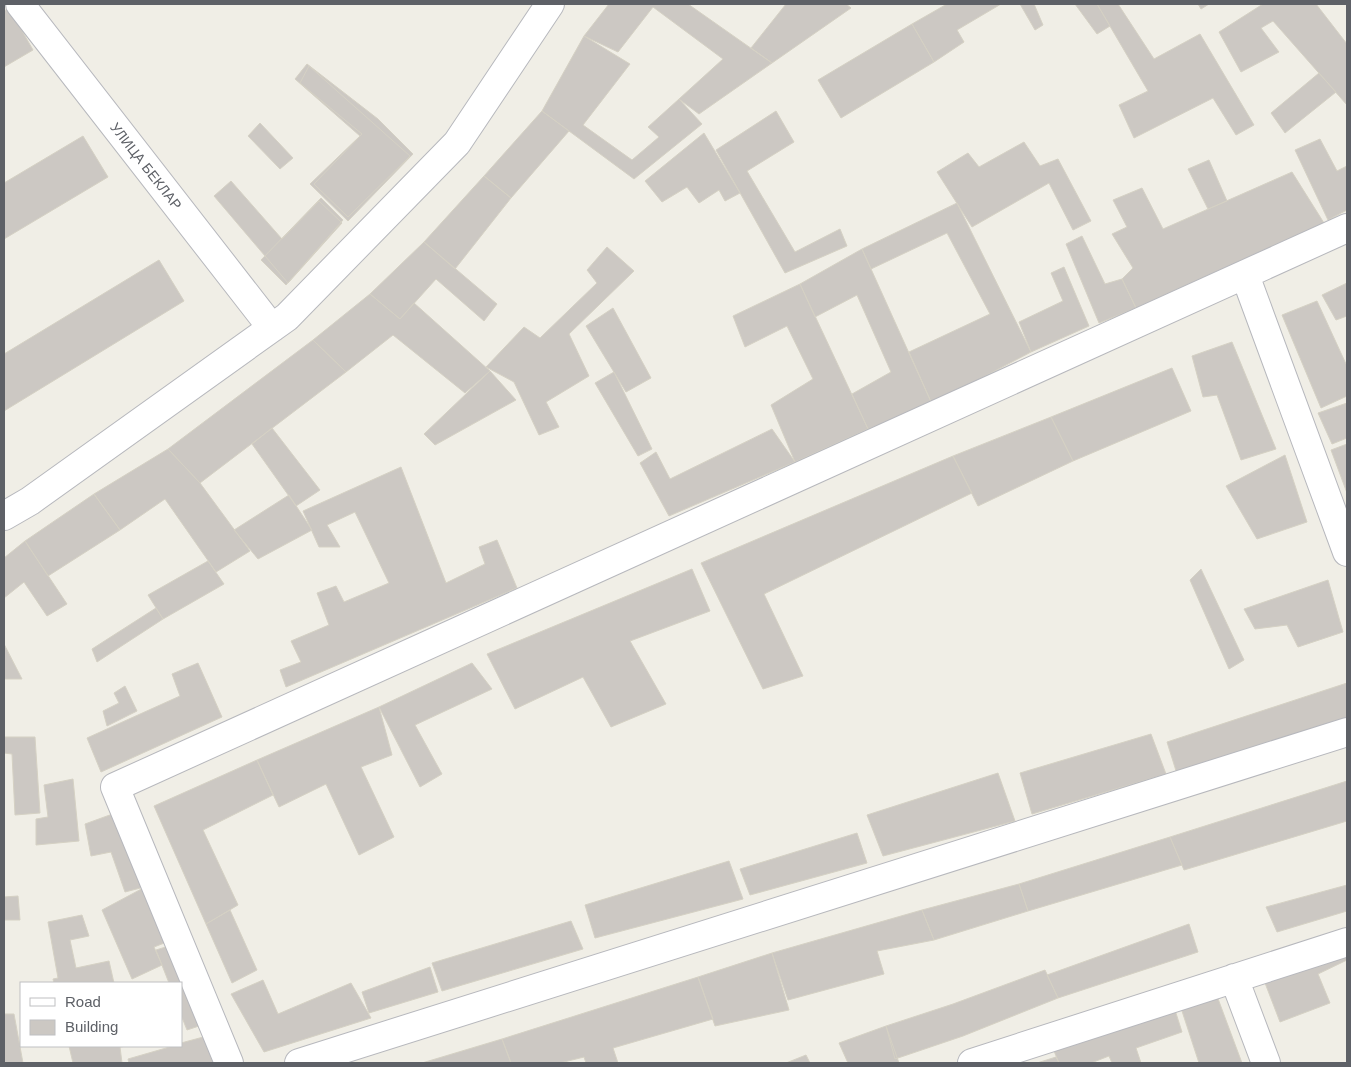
<svg xmlns="http://www.w3.org/2000/svg" width="1351" height="1067" viewBox="0 0 1351 1067" font-family="Arial,sans-serif">
	<rect width="100%" height="100%" fill="#f0eee6"/>
	<!-- building -->
	<path fill="#ccc8c3" stroke="#d5d1c4" d="M609,4h79l84,59 -73,51 -20,-15 44,-40 -70,-52 -35,45 -34,-16z
		M786,4h60l5,4 -79,55 -21,-15z
		M947,4h54l-44,26 7,12 -30,20 -22,-38z
		M1020,4h14l9,21 -8,5z
		M1075,4h22l13,22 -13,8z
		M1097,4h21l36,55 46,-25 54,91 -18,10 -23,-37 -79,40 -15,-33 29,-14z
		M1198,4h11l-8,5z
		M1263,4h53l31,40v61l-74,-84 -12,7 18,24 -38,20 -22,-40z
		M9,8l24,42 -29,17v-56z
		M912,24l22,38 -93,56 -23,-38z
		M584,36l46,28 -47,61 49,35 27,-23 -11,-10 31,-28 23,25 -68,55 -92,-68z
		M307,64l71,55 35,35 -65,67 -38,-37 50,-48 -65,-57z
		M309,66l101,90 -62,61 -34,-33 48,-50 -62,-51z
		M1319,73l17,19 -51,41 -14,-20z
		M542,111l27,20 -58,67 -27,-22z
		M776,111l18,31 -47,29 48,81 45,-23 7,17 -62,27 -69,-123z
		M260,123l33,35 -13,11 -32,-33z
		M704,133l36,60 -15,8 -6,-11 -20,13 -12,-16 -25,15 -17,-21z
		M83,136l25,41 -104,62v-56z
		M1320,139l17,32 10,-5v44l-19,10 -33,-70z
		M1024,142l16,24 18,-7 33,62 -18,9 -24,-47 -77,44 -35,-55 31,-19 11,14z
		M1209,160l18,41 -19,8 -20,-40z
		M1292,172l32,51 -188,85 -14,-29 11,-11 -21,-34 15,-7 -14,-27 29,-12 21,41z
		M484,176l27,22 -56,71 -31,-27z
		M231,181l51,58 37,-38 23,22 -54,60 -74,-87z
		M321,198l22,22 -57,65 -25,-25z
		M957,203l74,149 -99,52 -23,-52 81,-38 -43,-81 -76,36 -9,-20z
		M1082,236l23,48 17,-5 14,29 -37,15 -33,-79z
		M424,242l73,62 -13,17 -48,-42 -36,40 -30,-25z
		M607,247l27,24 -65,63 20,42 -43,26 13,25 -20,8 -25,-53 -28,-15 38,-40 16,11 57,-55 -10,-13z
		M862,249l70,155 -64,25 -16,-35 39,-22 -34,-77 -42,22 -15,-33z
		M159,260l25,41 -180,110v-57z
		M1064,267l25,59 -58,26 -12,-30 44,-21 -12,-28z
		M1347,283v33l-11,4 -14,-25z
		M800,284l68,145 -73,33 -24,-57 42,-26 -26,-53 -42,21 -12,-31z
		M370,294l30,25 14,-16 76,68 -25,22 -72,-58 -47,37 -33,-32z
		M1317,301l29,63h1v32l-26,12 -39,-93z
		M613,308l38,70 -25,14 -40,-66z
		M313,340l33,32 -146,111 -32,-34z
		M1232,342l44,107 -35,11 -24,-65 -14,2 -11,-41z
		M1172,368l19,43 -118,50 -22,-44z
		M490,371l26,29 -81,45 -11,-11z
		M614,372l38,77 -14,7 -43,-73z
		M1347,403v35l-15,6 -14,-31z
		M1051,417l22,44 -95,45 -25,-50z
		M272,428l48,62 -24,16 -44,-62z
		M772,429l23,33 -126,54 -29,-53 16,-11 14,27z
		M1347,444v49l-16,-43z
		M168,449l32,34 50,68 -34,21 -51,-73 -45,31 -26,-36z
		M1285,455l22,67 -50,17 -31,-53z
		M953,456l19,37 -208,101 39,82 -40,13 -62,-126z
		M401,467l45,116 39,-19 -6,-17 18,-7 20,48 -231,99 -6,-17 21,-8 -10,-21 38,-16 -12,-32 19,-7 8,16 45,-19 -34,-71 -28,13 13,22h-21l-16,-36z
		M94,494l26,36 -72,46 -23,-35z
		M289,495l23,35 -54,29 -24,-29z
		M25,541l42,63 -20,12 -23,-34 -20,16v-40z
		M208,561l16,23 -61,35 -15,-24z
		M692,569l18,42 -80,30 36,63 -55,23 -28,-50 -68,32 -28,-55z
		M1201,569l43,91 -15,9 -39,-89z
		M1328,580l15,52 -45,15 -11,-22 -32,4 -11,-20z
		M156,608l7,11 -66,43 -5,-13z
		M4,644l18,35h-18z
		M198,663l24,54 -121,55 -14,-34 93,-42 -8,-22z
		M472,663l20,26 -77,36 27,49 -22,13 -41,-80z
		M1347,683v35l-170,56 -10,-32z
		M125,686l12,25 -30,15 -4,-15 16,-8 -5,-10z
		M379,707l13,48 -31,12 33,70 -35,18 -33,-71 -47,23 -22,-47z
		M1151,734l15,40 -134,40 -12,-41z
		M4,737h31l5,76 -25,2 -3,-61 -8,-1z
		M257,760l16,35 -70,35 35,75 -32,19 -52,-118z
		M998,773l17,48 -132,35 -16,-41z
		M73,779l6,62 -43,4v-26l12,-2 -4,-32z
		M1347,781v40l-163,49 -14,-33z
		M118,812l30,74 -23,6 -14,-40 -20,4 -6,-32z
		M857,833l10,30 -117,32 -10,-26z
		M1170,837l12,28 -154,46 -9,-27z
		M729,861l14,38 -148,39 -10,-33z
		M1019,884l9,27 -94,29 -12,-30z
		M1347,885v26l-70,21 -11,-25z
		M147,886l25,54 -18,7 8,18 -30,14 -30,-69z
		M18,896l2,24h-16v-23z
		M230,910l27,60 -25,13 -26,-59z
		M922,910l12,30 -57,11 7,23 -96,26 -16,-47z
		M82,915l7,21 -19,4 6,28 33,-7 5,22h-60l-1,-4 5,-1 -10,-56z
		M571,921l12,28 -141,42 -10,-28z
		M1189,924l9,28 -140,46 -11,-23z
		M1347,938v22l-29,14 12,29 -50,19 -20,-52z
		M172,945l33,79 -18,6 -6,-15v-32h-12l-13,-33z
		M772,953l17,57 -74,16 -17,-49z
		M430,967l8,25 -69,21 -7,-21z
		M1045,970l13,28 -95,38 -68,23 -9,-33 67,-22z
		M698,977l15,42 -100,29 5,15h-32l-2,-6 -24,6h-49l-9,-24z
		M263,980l15,34 73,-31 20,35 -107,34 -33,-58z
		M1217,996l25,67h-43l-18,-55z
		M1175,1010l7,22 -46,16 5,15h-29l-3,-7 -18,7h-32l-5,-12z
		M4,1014h10l9,49h-19z
		M886,1026l13,37h-53h2l-9,-20z
		M207,1036l9,27h-87l-1,-4 45,-13h8v-3z
		M502,1039l9,24h-89z
		M69,1046h58l-7,1 2,16h-49z
		M806,1055l4,8h-24z
		M1056,1057l3,6h-22z"/>
	<g fill="none" stroke-linecap="round" stroke-linejoin="round">
		<defs>
			<path id="minor" d="M20,4l252,324
				M1245,275l102,277
				M4,516l26,-15 257,-184 170,-174 93,-139
				M1234,978l32,85
				M229,1063l-114,-276 1232,-559
				M299,1063l1048,-331
				M972,1063l375,-121"/>
		</defs>
		<!-- minor casing -->
		<use href="#minor" stroke="#b7b8bd" stroke-width="30"/>
		<!-- minor -->
		<use href="#minor" stroke="#fff" stroke-width="28"/>
	</g>
	<g text-anchor="middle" stroke-width="4" stroke-linejoin="round" paint-order="stroke">
		<!-- street labels -->
		<g font-size="14" fill="#5e6167" stroke="#fff">
			<text transform="translate(146 166) rotate(52)" y="5">УЛИЦА БЕКЛАР</text>
		</g>
	</g>
	<!-- border -->
	<rect width="1351" height="1067" fill="none" stroke="#5e6167" stroke-width="10"/>
	<!-- legend -->
	<rect x="20" y="982" width="162" height="65" fill="#ffffff" stroke="#bfc0c2"/>
	<rect x="30" y="998" width="25" height="8" fill="#ffffff" stroke="#bfc0c2"/>
	<text x="65" y="1007" font-size="15" fill="#5e6167">Road</text>
	<rect x="30" y="1020" width="25" height="15" fill="#ccc8c3" stroke="#bfc0c2"/>
	<text x="65" y="1032" font-size="15" fill="#5e6167">Building</text>
</svg>
